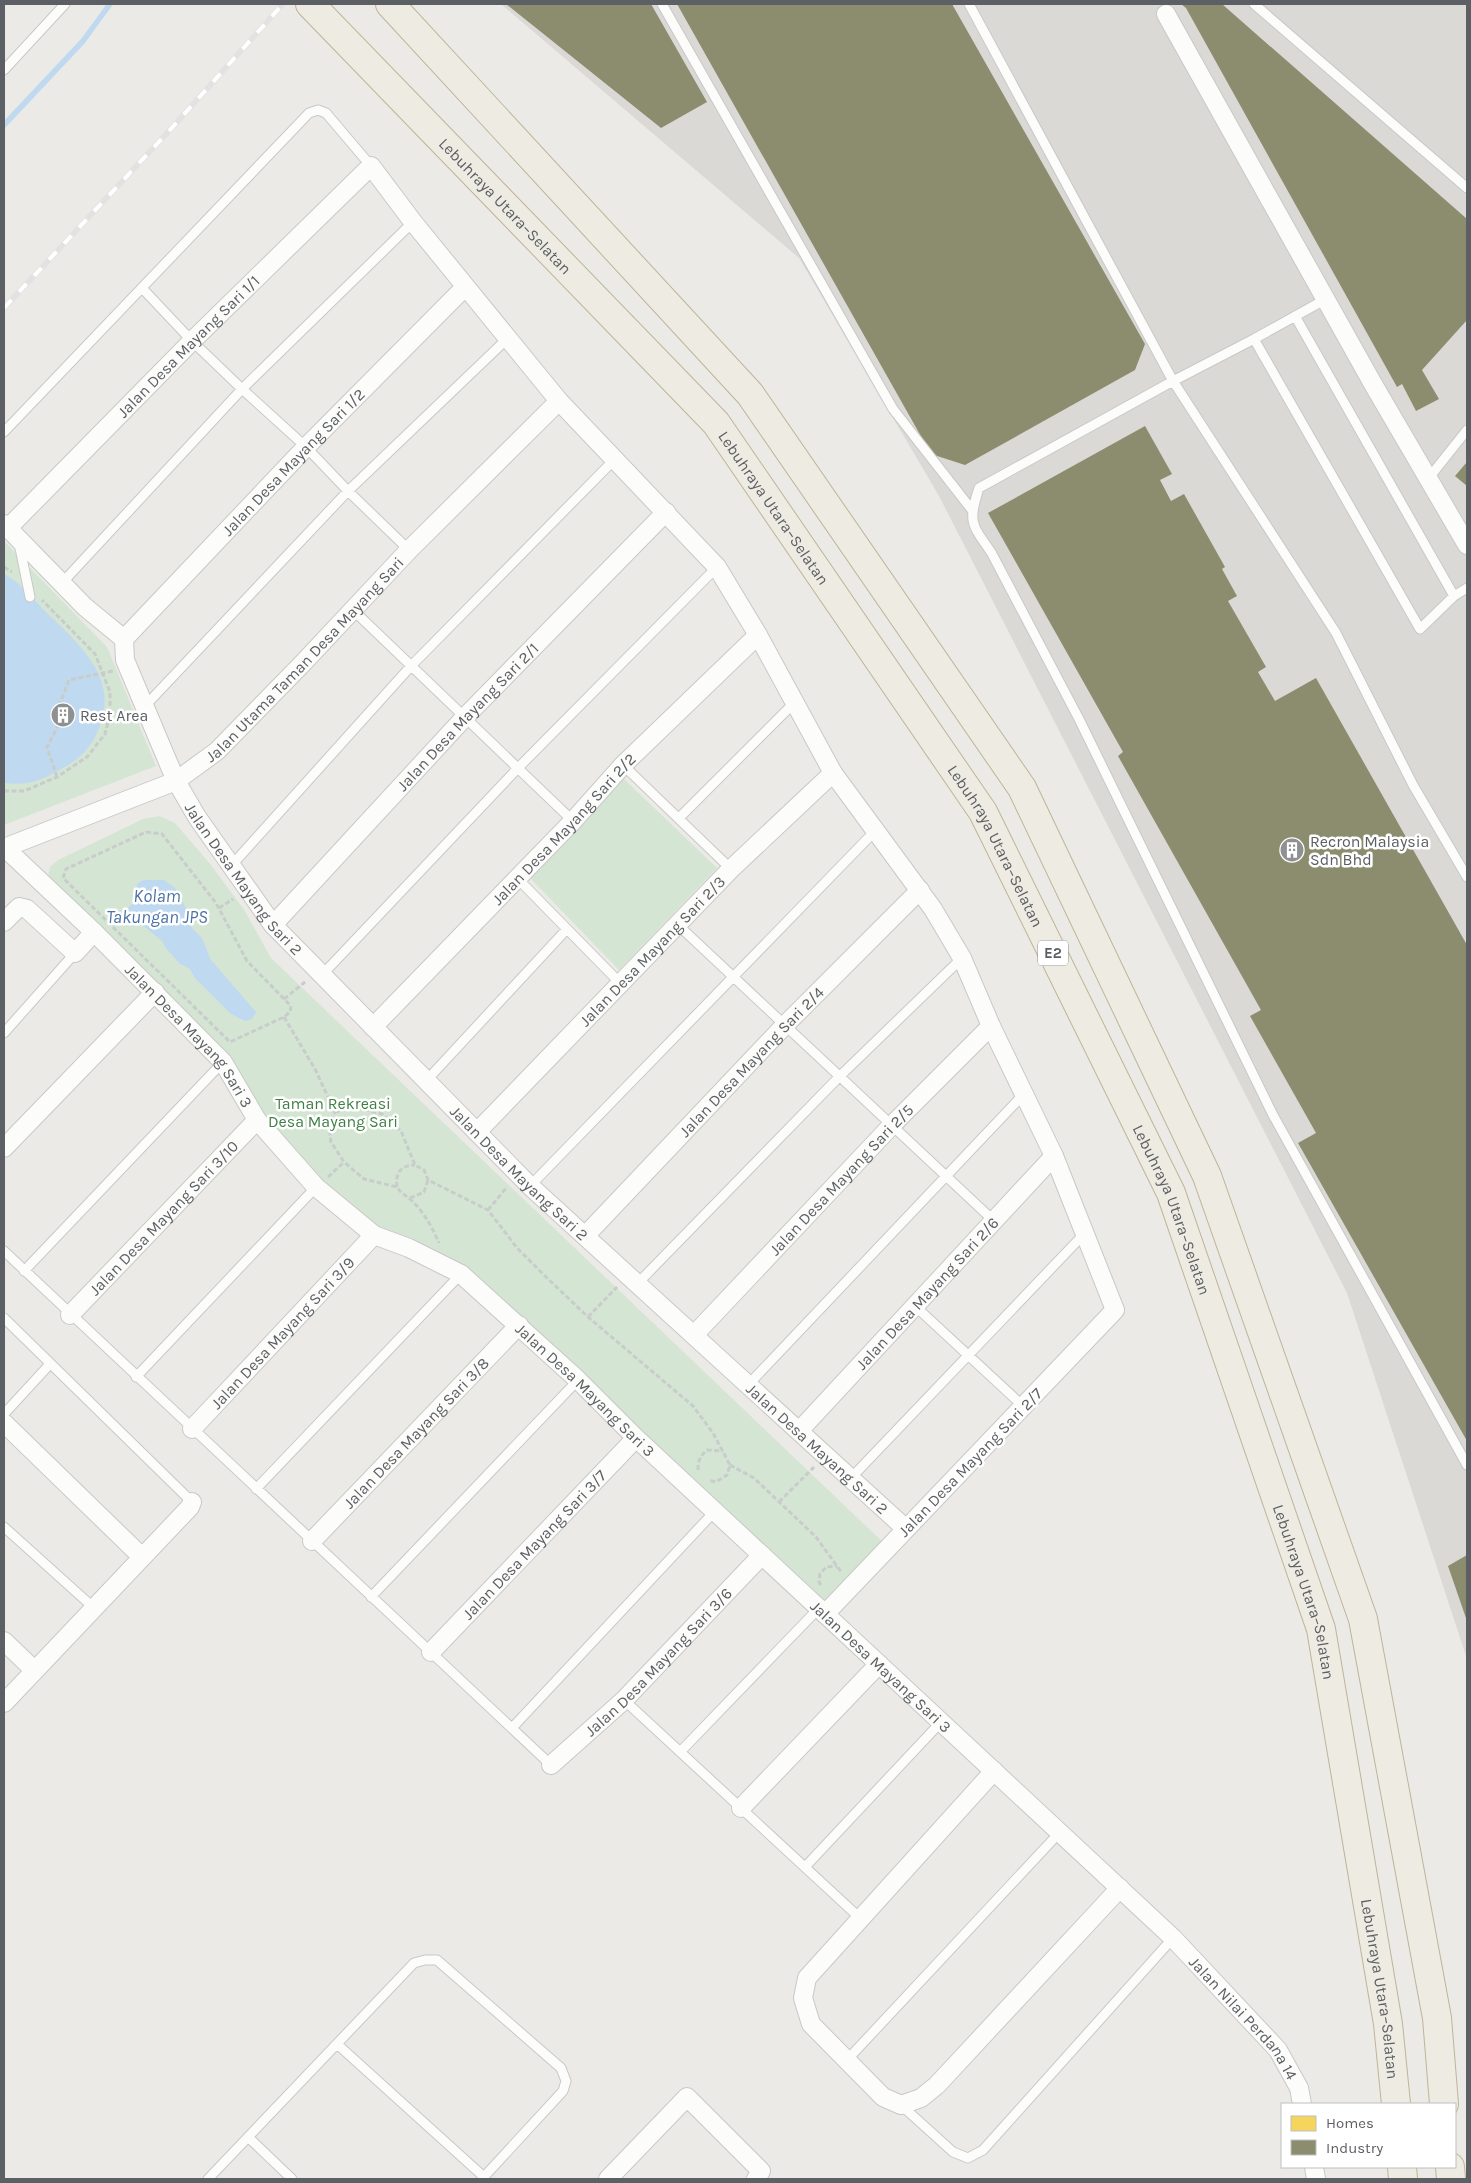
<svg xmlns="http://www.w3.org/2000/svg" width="1471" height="2183" viewBox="0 0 1471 2183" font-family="Karla,sans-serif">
	<rect width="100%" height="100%" fill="#ebeae6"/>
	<!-- industrial -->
	<path fill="#dbd9d6" d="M501,4h966v1655l-120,-366 -408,-797 -140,-238z"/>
	<!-- green -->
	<path fill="#d5e5d4" d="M4,541l103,106 49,119 -152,59z
		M624,779l93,89 -98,102 -90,-93z
		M159,816l16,7 36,42 34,46 26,47 618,590 -66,72 -355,-338 -98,-44 -92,-83 -51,-95 -180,-179 3,-14 8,-7 85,-41z"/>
	<!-- water -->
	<path fill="#bfd9f0" d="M4,574c15,7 30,26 42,38 33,33 74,65 53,116 -6,17 -18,30 -34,39 -23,13 -34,19 -61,16z
		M143,880h21l11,8 17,31 -1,8 11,11 9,22 45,52 -4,7 -7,2 -14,-7 -36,-36 -6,-10 -9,-4 -14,-16 -4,-7 -32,-26 -2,-7 6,-6 3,-18z"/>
	<!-- homes -->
	<path fill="#f6d55c" d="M58,705l16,9 -5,10 -17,-9z"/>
	<!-- industry -->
	<path fill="#8c8c6e" d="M506,4h145l56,98 -46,26z
		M677,4h275l193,340 -10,26 -170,95 -34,-11z
		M1181,4h41l245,215v101l-45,50 17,29 -23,12 -14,-27 -5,3 -211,-379z
		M1145,426l27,48 -12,6 11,21 13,-7 41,73 -3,2 15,27 -9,5 38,66 -8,5 17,29 41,-23 151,267v496l-169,-298 18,-10 -66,-117 11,-6 -143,-254 5,-4 -135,-239z
		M1467,462v24l-12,-10z
		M1467,1555v66l-19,-55z"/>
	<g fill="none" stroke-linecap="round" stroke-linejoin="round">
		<!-- stream -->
		<path stroke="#bfd9f0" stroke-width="5.5" d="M4,125l79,-84 27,-37"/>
		<defs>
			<path id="lane" d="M662,4l231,405 79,101
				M969,4l204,377 81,-42 72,-40
				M1254,4l213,184
				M4,70l61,-66
				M142,288l50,53 50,48 64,58 42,44 61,59
				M1295,316l159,280
				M1254,339l166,290 34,-33 13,-8
				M4,432l305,-319 9,-3 8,3 45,53
				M1428,479l39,-49
				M19,543l11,54
				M62,583l180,-194 171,-167
				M353,610l220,211
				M145,706l203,-215 160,-153
				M623,765l108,104
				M679,818l116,-116
				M232,865l179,-199 204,-207
				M1467,877l-54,-92 -77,-152 -163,-252 -194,107c-11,33 -8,36 12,64l88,167 194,396 194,350
				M517,878l104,106
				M678,925l316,296
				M322,975l196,-207 199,-201
				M4,1033l71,-80
				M426,1081l141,-152
				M530,1186l346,-356
				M4,1251l547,514
				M24,1271l199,-209
				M637,1284l203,-208 122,-118
				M915,1306l108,100
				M4,1318l188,184
				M136,1377l180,-190
				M748,1385l276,-291
				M4,1414l46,-50
				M851,1478l234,-245
				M256,1489l205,-215
				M4,1527l90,81
				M371,1597l207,-217
				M624,1700l237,219
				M512,1728l203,-217
				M680,1752l139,-144
				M805,1867l136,-145
				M337,2044l147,133
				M847,2060l213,-228
				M901,2105l52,47 15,6 15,-8 190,-212
				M248,2137l44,42
				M208,2179l206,-216 11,-3h12l124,108 5,13 -3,10 -81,88"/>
			<g id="street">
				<path d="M1166,14l207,370 94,161"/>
				<path id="s1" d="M4,524l81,83 39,32 1,21 51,121 21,36 76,108 257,261 376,343"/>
				<path id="s2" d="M8,528l184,-187 179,-175 42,56 146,179 158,166 41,68 75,138 100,136 29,49 29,68 63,130 61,154 -290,304"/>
				<path id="s3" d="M124,639l182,-192 159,-160"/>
				<path id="s4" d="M4,847l90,85 129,130 34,58 59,67 58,48 35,13 52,26 117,106 58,58 537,500 105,112 21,38 3,16"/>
				<path id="s5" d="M4,848l172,-67 41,-30 86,-88 106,-113 150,-149"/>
				<path d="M4,922l15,-15 8,2 48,44 19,-21"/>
				<path id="s6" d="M273,925l192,-208 201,-205"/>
				<path id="s7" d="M373,1027l200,-206 50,-56 135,-130"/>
				<path id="s8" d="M477,1132l254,-263 102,-96"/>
				<path d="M4,1148l151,-156"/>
				<path id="s9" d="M585,1236l200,-211 135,-135"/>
				<path id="s10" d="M70,1315l187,-195"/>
				<path id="s11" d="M694,1335l198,-210 99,-99"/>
				<path d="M4,1423l138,134"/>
				<path id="s12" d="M192,1429l182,-194"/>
				<path id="s13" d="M799,1431l255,-275"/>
				<path id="s14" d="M312,1541l207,-216"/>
				<path d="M4,1641l30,29"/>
				<path id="s15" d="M431,1652l205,-214"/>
				<path d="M4,1703l186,-196 2,-5"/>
				<path id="s16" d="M551,1765l73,-65 138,-145"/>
				<path d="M994,1771l-187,207 -4,20 8,26 72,73 18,8 20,-7 16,-13 183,-197"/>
				<path d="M741,1808l138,-144"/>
				<path d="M1314,2167l2,12"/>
				<path d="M608,2179l79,-82 74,74 -5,8"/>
			</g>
			<g id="highway">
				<path id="s17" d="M310,4l406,419 267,389 188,381 150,436 67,395 8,80"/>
				<path d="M390,4l360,390 272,394 185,388 156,443 74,399 7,86"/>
				<path d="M1402,2167l1,12"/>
				<path d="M1450,2167l1,12"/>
			</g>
		</defs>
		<!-- lane casing -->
		<use href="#lane" stroke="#c8c8c8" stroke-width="11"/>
		<!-- street casing -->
		<use href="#street" stroke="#c8c8c8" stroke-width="20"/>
		<!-- highway casing -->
		<use href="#highway" stroke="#beb498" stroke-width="30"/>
		<!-- path -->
		<path stroke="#c8ccca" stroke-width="3" stroke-dasharray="5 2.5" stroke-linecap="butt" d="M4,567l8,5
			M59,706l10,-26 44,-9
			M57,777l-10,-30 14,-27
			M4,791h20l33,-14 30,-20 18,-23 5,-19v-23l-15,-38 -53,-54
			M146,832l16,2 54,69 31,58 44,45 -1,6 -6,5 -54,25 -167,-164 3,-9z
			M219,908l14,-9
			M284,999l21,-17
			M284,1017l31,52 20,43 -6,14 2,16 13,20 20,17 33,8c4,7 9,8 14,13 13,12 21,27 28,43
			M335,1112l19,-5 28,7 19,17 14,34 9,5 4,10 60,30 29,38 28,28 43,41 105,89 20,27 17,32 -3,10 -11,7 -8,-2
			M328,1177l16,-15
			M397,1187c-2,-14 4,-22 18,-22
			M410,1198l14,-6 4,-12
			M488,1210l19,-23
			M588,1317l29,-30
			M730,1465l24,13 62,59 26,36
			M698,1470c0,-9 2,-14 9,-20l16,1
			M779,1502l35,-35
			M821,1585l-2,-3 1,-8 6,-7 11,-1"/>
		<!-- lane -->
		<use href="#lane" stroke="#fcfcfb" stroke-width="9"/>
		<!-- street -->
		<use href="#street" stroke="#fcfcfb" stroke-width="18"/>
		<!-- highway -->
		<use href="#highway" stroke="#eeebe2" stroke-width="28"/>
		<defs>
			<path id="rail" d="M4,308l165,-177 114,-127"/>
		</defs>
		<!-- rail casing -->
		<use href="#rail" stroke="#e2e2e2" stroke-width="5.5"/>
		<!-- rail -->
		<use href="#rail" stroke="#fff" stroke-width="4" stroke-dasharray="11" stroke-linecap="butt"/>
	</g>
	<!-- icons -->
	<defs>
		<symbol id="building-disc" viewBox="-11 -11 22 22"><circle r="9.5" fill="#8e9091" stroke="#fff"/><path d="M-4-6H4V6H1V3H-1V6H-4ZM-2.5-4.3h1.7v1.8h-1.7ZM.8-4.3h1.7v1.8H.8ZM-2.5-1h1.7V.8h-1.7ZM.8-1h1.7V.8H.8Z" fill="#fff"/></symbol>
	</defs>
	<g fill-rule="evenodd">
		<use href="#building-disc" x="49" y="701" width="28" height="28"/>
		<use href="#building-disc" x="1278" y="836" width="28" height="28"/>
	</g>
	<g text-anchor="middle" stroke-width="5" stroke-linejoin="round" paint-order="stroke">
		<!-- shield labels -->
		<rect fill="#fff" stroke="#8d8f92" stroke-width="1" x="1038" y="940.5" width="30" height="25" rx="4"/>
		<g font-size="15" font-weight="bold" fill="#5c5f63">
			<text x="1053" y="958">E2</text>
		</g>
		<!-- street labels -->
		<g font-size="16" fill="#5c5f63" stroke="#fff">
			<text dy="6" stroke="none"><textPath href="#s17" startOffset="281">Lebuhraya Utara–Selatan</textPath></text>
			<text dy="6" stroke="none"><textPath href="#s2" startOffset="256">Jalan Desa Mayang Sari 1/1</textPath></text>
			<text dy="6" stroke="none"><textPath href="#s3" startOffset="245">Jalan Desa Mayang Sari 1/2</textPath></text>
			<text dy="6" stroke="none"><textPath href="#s17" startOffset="686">Lebuhraya Utara–Selatan</textPath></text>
			<text dy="6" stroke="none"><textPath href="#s5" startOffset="362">Jalan Utama Taman Desa Mayang Sari</textPath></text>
			<text dy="6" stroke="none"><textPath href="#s6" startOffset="285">Jalan Desa Mayang Sari 2/1</textPath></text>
			<text dy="6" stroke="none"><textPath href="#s7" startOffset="275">Jalan Desa Mayang Sari 2/2</textPath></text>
			<text dy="6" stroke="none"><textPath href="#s17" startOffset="1091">Lebuhraya Utara–Selatan</textPath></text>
			<text dy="6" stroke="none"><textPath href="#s1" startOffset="438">Jalan Desa Mayang Sari 2</textPath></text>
			<text dy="6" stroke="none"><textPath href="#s8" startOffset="252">Jalan Desa Mayang Sari 2/3</textPath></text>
			<text dy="6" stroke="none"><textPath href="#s4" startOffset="265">Jalan Desa Mayang Sari 3</textPath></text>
			<text dy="6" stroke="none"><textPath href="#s9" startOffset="241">Jalan Desa Mayang Sari 2/4</textPath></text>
			<text dy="6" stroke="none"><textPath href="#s1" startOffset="842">Jalan Desa Mayang Sari 2</textPath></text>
			<text dy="6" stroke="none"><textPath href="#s11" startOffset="214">Jalan Desa Mayang Sari 2/5</textPath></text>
			<text dy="6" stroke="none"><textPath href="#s17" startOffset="1496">Lebuhraya Utara–Selatan</textPath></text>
			<text dy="6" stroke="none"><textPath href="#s10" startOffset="135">Jalan Desa Mayang Sari 3/10</textPath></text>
			<text dy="6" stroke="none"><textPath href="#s13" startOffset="188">Jalan Desa Mayang Sari 2/6</textPath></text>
			<text dy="6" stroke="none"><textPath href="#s12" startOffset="132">Jalan Desa Mayang Sari 3/9</textPath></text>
			<text dy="6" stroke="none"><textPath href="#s4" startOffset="804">Jalan Desa Mayang Sari 3</textPath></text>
			<text dy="6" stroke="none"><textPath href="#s14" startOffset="150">Jalan Desa Mayang Sari 3/8</textPath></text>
			<text dy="6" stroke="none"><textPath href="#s1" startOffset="1248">Jalan Desa Mayang Sari 2</textPath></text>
			<text transform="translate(970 1462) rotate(-46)" y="6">Jalan Desa Mayang Sari 2/7</text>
			<text dy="6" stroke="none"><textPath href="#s15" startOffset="149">Jalan Desa Mayang Sari 3/7</textPath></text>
			<text dy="6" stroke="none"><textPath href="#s17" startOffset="1901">Lebuhraya Utara–Selatan</textPath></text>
			<text dy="6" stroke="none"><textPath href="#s16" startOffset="149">Jalan Desa Mayang Sari 3/6</textPath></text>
			<text dy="6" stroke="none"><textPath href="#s4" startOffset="1209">Jalan Desa Mayang Sari 3</textPath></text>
			<text dy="6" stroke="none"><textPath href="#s17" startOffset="2306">Lebuhraya Utara–Selatan</textPath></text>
			<text dy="6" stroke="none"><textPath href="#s4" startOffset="1715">Jalan Nilai Perdana 14</textPath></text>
		</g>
		<!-- poi labels -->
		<g font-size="16" fill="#5c5f63" stroke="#fff" text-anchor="start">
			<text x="80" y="721">Rest Area</text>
			<text x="1310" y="847">Recron Malaysia<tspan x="1310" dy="18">Sdn Bhd</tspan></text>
		</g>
		<!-- park labels -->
		<g font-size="16" fill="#3f7f45" stroke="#fff">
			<text x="333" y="1109">Taman Rekreasi<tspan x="333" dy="18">Desa Mayang Sari</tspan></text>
		</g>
		<!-- water labels -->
		<g font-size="18" font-style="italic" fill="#4c73a5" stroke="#fff">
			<text x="157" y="902">Kolam<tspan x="157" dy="21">Takungan JPS</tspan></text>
		</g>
	</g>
	<!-- border -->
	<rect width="1471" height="2183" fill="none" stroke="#5c5f63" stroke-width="10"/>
	<!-- legend -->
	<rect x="1281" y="2103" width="175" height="65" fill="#ffffff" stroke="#bebfc1"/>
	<rect x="1291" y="2116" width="25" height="15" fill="#f6d55c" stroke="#bebfc1"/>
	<text x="1326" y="2128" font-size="15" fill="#5c5f63">Homes</text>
	<rect x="1291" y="2140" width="25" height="15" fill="#8c8c6e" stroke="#bebfc1"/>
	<text x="1326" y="2153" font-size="15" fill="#5c5f63">Industry</text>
</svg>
